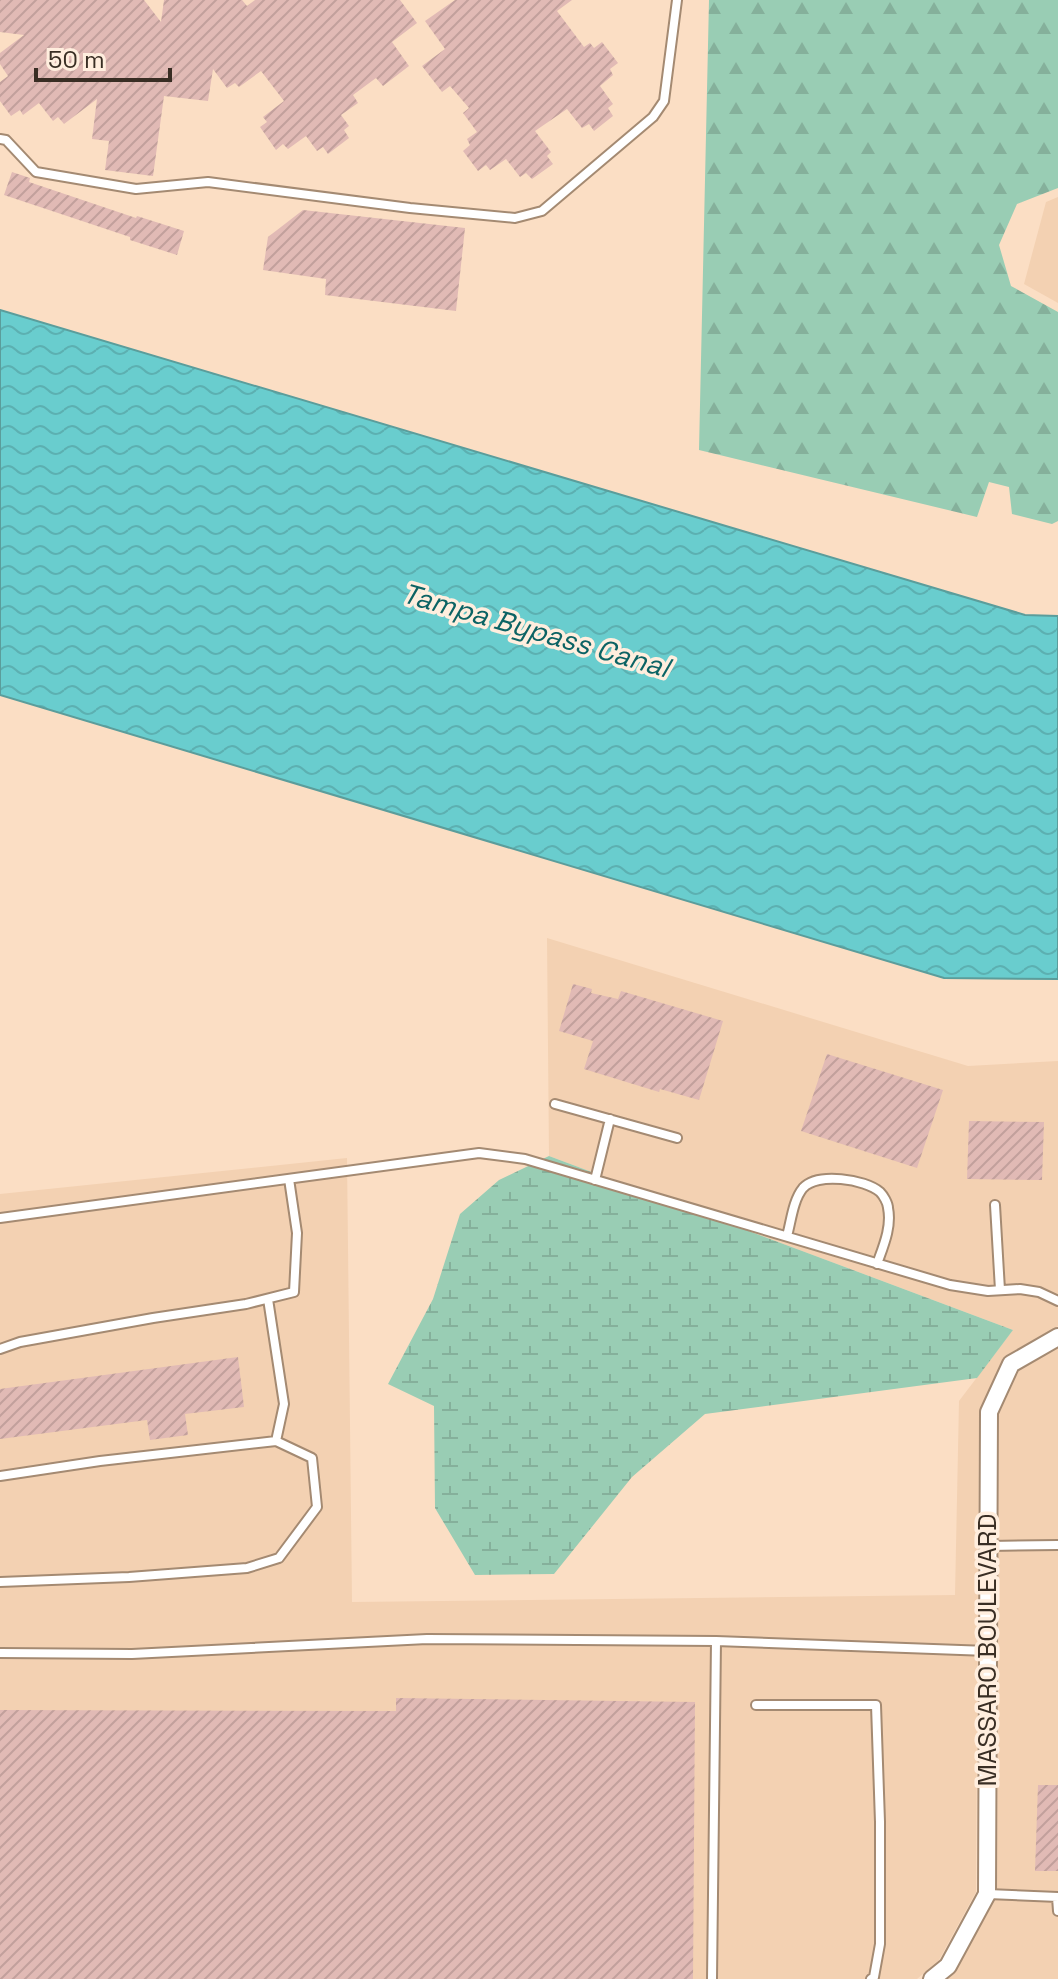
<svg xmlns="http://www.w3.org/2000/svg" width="1058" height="1979" viewBox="0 0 1058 1979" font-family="'Space Grotesk',sans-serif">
	<defs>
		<pattern id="forest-firs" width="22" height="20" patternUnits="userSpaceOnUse" patternTransform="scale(2)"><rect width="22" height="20" fill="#99cdb4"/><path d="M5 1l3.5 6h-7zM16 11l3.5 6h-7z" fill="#85b09b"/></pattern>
		<pattern id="wetland-marsh" width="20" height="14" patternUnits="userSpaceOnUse" patternTransform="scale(2)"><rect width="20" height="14" fill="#99cdb4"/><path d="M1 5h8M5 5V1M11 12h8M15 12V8" fill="none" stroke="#85b09b"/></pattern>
		<pattern id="water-waves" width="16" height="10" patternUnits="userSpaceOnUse" patternTransform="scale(2)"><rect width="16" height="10" fill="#69cdce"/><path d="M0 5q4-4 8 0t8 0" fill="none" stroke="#5cb0b1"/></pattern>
		<pattern id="building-hatch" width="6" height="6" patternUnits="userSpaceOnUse" patternTransform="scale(2)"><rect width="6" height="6" fill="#e1bab5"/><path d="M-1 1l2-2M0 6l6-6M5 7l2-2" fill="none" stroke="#c2a09c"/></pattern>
	</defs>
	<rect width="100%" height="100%" fill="#fbdec4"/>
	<!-- built -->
	<path fill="#f3d1b2" d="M1058,197v106l-34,-19 22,-82z
		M547,938l421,128 90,-5v265l-53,30 -3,4 -23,52 -3,480 -37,68 -22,19h-917v-785l347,-36 5,444 603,-7 4,-194 54,-71 -464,-174z
		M1058,1347v632h-111l8,-7 42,-78 2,-480 20,-44z"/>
	<!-- forest -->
	<path fill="url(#forest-firs)" d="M709,0h349v188l-41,16 -18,41 12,41 47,26v209l-6,3 -40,-10 -3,-27 -20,-5 -12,35 -278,-67z"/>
	<!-- wetland -->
	<path fill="url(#wetland-marsh)" d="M549,1156l464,174 -36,48 -272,36 -73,63 -78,97 -79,1 -40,-67 -1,-102 -46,-22 45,-85 27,-85 39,-34z"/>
	<!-- water -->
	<path fill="url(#water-waves)" stroke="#5b9d9b" stroke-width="2" d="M0,310l1025,305 33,1v363l-114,-1 -944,-283z"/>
	<!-- building -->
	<path fill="url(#building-hatch)" d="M0,0h144l17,22 3,-22h78l5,6 8,-6h145l17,23 -25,19 17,24 -26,20 -7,-8 -23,17 5,8 -17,12 8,11 -5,4 5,8 -21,16 -5,-7 -6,4 -11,-15 -18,13 -5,-5 -7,6 -16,-23 7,-5 -4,-5 21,-16 -23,-30 -22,16 -4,-4 -8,5 -14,-19 -5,32 -44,-5 -11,80 -48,-6 4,-29 -17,-2 5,-40 -33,25 -6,-7 -5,4 -14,-18 -16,12 -3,-5 -9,6 -11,-15v-19l8,-6 -8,-12v-11l24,-18 -24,-3z
		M455,0h117l-15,11 27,36 6,-4 4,5 8,-6 16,21 -8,6 3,6 -13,11 13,18 -5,4 5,8 -19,15 -5,-7 -7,4 -15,-19 -32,22 16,21 -4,4 6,8 -21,15 -6,-6 -6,4 -14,-18 -16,11 -4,-5 -8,6 -15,-20 7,-6 -3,-6 10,-7 -14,-19 6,-5 -19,-22 -8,6 -20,-26 23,-17 -20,-28z
		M12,172l18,6 -1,4 107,36 1,-2 47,15 -7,24 -47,-15v-3l-126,-42z
		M303,210l162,18 -9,83 -131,-16 1,-16 -63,-9 5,-33z
		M573,984l19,5 -1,4 27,6 3,-8 102,30 -24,79 -39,-11 -1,3 -75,-23 9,-28 -34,-10z
		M827,1054l116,36 -26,78 -116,-37z
		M969,1121l75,1 -2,58 -75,-1z
		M238,1357l6,50 -59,7 3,21 -38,5 -3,-20 -147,19v-50z
		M396,1698l299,4 -2,277h-693v-269l396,1z
		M1038,1785h20v86h-23z"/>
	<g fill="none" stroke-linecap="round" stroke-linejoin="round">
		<defs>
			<path id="service" d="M0,139l6,1 30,32 100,17 72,-7 202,26 105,10 27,-7 111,-94 11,-16 13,-101
				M555,1104l122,34
				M595,1180l15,-61
				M995,1205l5,85
				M0,1218l479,-65 46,6 425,126 38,6 32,-2 19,3 19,9
				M787,1236c4,-14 6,-36 16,-48 14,-16 62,-9 77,4 3,3 8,11 8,16 4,19 -5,39 -11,56
				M268,1299l16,105 -8,37
				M0,1349l20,-7 133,-24 93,-14 48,-12 3,-59 -8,-54
				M0,1476l100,-15 176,-20 36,17 5,49 -38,51 -32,10 -118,9 -129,5
				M989,1546l69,-1
				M0,1653l132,1 295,-15 289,2 272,10
				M756,1705h120l4,117v122l-6,33 -3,2
				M988,1894l70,3
				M1057,1897l1,14
				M712,1979l4,-338"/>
			<path id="minor" d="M932,1979l16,-13 39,-72 2,-482 22,-48 47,-27"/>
		</defs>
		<!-- service casing -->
		<use href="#service" stroke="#a48a72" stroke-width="12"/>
		<!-- minor casing -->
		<use href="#minor" stroke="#a48a72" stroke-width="20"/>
		<!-- service -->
		<use href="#service" stroke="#fff" stroke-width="8"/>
		<!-- minor -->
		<use href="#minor" stroke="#fff" stroke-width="16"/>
	</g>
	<g text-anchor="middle" stroke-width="7" stroke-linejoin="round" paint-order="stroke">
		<!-- street labels -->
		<g font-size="26" fill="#392e24" stroke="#ffeede">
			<text transform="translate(987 1650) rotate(-90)" y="9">MASSARO BOULEVARD</text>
		</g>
		<!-- water labels -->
		<g font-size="28" font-style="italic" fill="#0c6364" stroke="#ffeede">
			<text transform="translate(536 630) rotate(16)" y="10">Tampa Bypass Canal</text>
		</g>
	</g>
	<!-- scale -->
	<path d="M36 68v12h134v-12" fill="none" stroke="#392e24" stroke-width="4"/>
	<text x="48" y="68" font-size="24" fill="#392e24" stroke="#ffeede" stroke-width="6" paint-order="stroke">50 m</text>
</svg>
